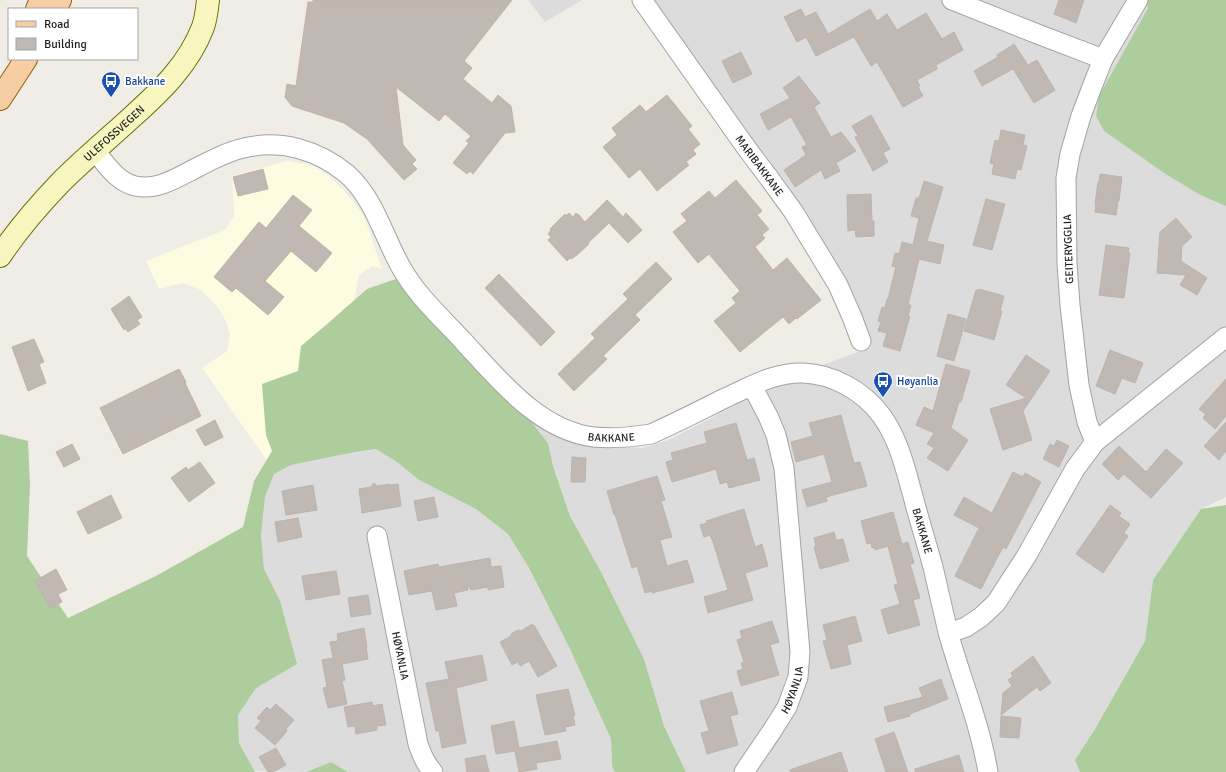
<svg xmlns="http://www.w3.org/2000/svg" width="1226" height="772" viewBox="0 0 1226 772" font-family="Signika,sans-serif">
	<rect width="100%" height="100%" fill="#f0ece6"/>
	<!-- residential -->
	<path fill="#dddcdd" d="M528,0h54l-37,22z
		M633,0h513l2,8 -48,88 -4,20 8,15 60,42 36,22 26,11v291l-25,12 -48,71 -8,61 -50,88 -20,31 5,12h-394l-22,-46 -20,-67 -44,-89 -30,-54 -17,-50 -5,-23 -23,-29 40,25 34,6 43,3 27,-8 112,-59 90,-34 -18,-40z
		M377,449l20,13 22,18 57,29 32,25 21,34 40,79 42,92 1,27 3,6h-267l-17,-10 -25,10 -52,-1 -15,-28 -1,-28 18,-27 24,-87 -16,-31 -3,-35 4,-38 9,-23 17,-9 64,-13z"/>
	<!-- education -->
	<path fill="#fdfce1" d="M287,161l24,4 17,10 16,15 20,26 18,53 -10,-3 -13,9 -10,50 -81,137 -66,-94 25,-17 3,-16 -4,-14 -9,-15 -9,-9 -9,-8 -16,-6 -24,6 -13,-28 79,-31 9,-14 -2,-40z"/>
	<!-- forest -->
	<path fill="#aecd9d" d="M1146,0h80v206l-26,-11 -36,-22 -60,-42 -8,-15 3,-20 49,-88z
		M396,279l54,61 75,74 23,29 5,23 17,50 30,54 44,89 20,67 22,46h-71l-3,-6 -1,-27 -42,-92 -40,-79 -21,-34 -32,-25 -57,-29 -22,-18 -21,-13 -21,3 -64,13 -17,9 -9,23 -4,38 3,34 16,32 17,63 -41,24 -18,27 1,28 16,29h-255v-338l28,7 2,44 -3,71 41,62 88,-42 87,-49 11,-46 18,-30 -6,-16 -4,-51 36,-13 3,-25 25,-21 41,-36z
		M1226,505v267h-146l-5,-12 20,-31 50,-88 8,-61 48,-71z
		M331,762l17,10h-42z"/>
	<!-- building -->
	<path fill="#c0b8b3" stroke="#c1b2a9" d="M313,0h199l-48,61 8,7 -9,11 29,24 6,-8 13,11 4,26 -10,1 -32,41 -3,-3 -3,3 -14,-11 16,-20 -3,-2 5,-5 -26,-22 -6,7 -43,-34 7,58 13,15 -4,4 5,5 -13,11 -37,-41 -23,-16 -52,-17 -7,-9 2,-13 9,2 12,-84h5z
		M1059,0h25l-8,23 -22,-9z
		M801,9l4,8 11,-5 12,22 42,-25 7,12 10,-7 10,16 29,-17 16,26 12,-7 9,18 -27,15 1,4 -20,11 3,6 -2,1 5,9 -20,11 -26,-45 -6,4 -17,-29 -38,19 -10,-19 -9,5 -13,-25z
		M1014,44l14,21 9,-5 18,30 -21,13 -21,-34 -31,17 -8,-15 24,-14 -1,-2z
		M741,52l11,22 -19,9 -11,-22z
		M799,76l21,27 -6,4 17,30 10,-5 15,19 -20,12 4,8 -15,8 -4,-9 -26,17 -11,-17 22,-15 -4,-8 5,-2 -16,-28 -23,13 -8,-16 30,-16 -7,-10z
		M667,95l25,31 -4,3 12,15 -7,6 3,4 -10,8 3,3 -32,26 -17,-22 -11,9 -26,-31 14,-12 -5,-7 28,-23 6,7z
		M871,115l19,34 -7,4 5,9 -15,9 -18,-34 3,-1 -6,-10z
		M1001,130l24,5 -2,10 4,1 -6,24 -4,-1 -2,10 -23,-5 2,-10 -4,-1 5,-23 4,1z
		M263,169l5,20 -30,7 -5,-19z
		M1100,174l22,3 -3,24h-1l-2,14 -21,-3 1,-9h-1l3,-21h1z
		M736,180l26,31 -5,4 12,14 -7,6 3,3 -10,9 18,23 14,-12 34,42 -24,19 -1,-1 -7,6 -6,-7 -43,35 -26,-31 22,-18 -4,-5 8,-7 -31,-37 -11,9 -25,-31 14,-11 -6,-7 28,-23 6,7z
		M924,181l19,6 -16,54 17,4 -4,19 -21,-5 -11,46h3l-3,11h2l-10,35 -17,-5 4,-13 -9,-2 3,-9 -3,-1 4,-14 3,1 2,-9h1l8,-32 -4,-1 3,-13 4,1 3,-12 11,3 6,-27 -8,-2 5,-18h3z
		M871,194l1,27h2v15l-18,1 -1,-7 -7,1 -1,-36z
		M293,195l19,15 -13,16 33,27 -16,19 -25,-21 -26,30 19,16 -16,18 -32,-27 -4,4 -18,-15 45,-55 7,6z
		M986,199l19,5 -13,46 -19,-5z
		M607,200l16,17 3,-4 16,17 -14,13 -19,-20 -21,20 1,1 -12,11 -6,4 -1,-1 -3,3 -19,-21 3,-3 -3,-3 3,-4 -1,-1 15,-15 1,2 3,-3 4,4 3,-4 2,2v-1l7,8z
		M1176,218l16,19 -10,9 -1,15 26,17 -10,17 -17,-10 6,-10 -29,-2 3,-41z
		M1106,245l23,3 -1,5h2l-6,45 -25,-3z
		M656,262l16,17 -37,36 5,5 -37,36 4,3 -33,32 -16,-17 37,-36 -4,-4 37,-35 -5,-5z
		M499,274l56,58 -14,14 -56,-58z
		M979,289l25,7 -4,15h2l-8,29 -30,-9 12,-41h2z
		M129,296l13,21 -5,3 3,4 -12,8 -3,-4 -1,2 -13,-21z
		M948,314l18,5 -12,42 -17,-5z
		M34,339l10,23 -5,2 7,19 -18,8 -16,-44z
		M1110,350l33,13 -8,20 -13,-5 -7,16 -19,-8z
		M1026,355l24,16 -27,40 9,29 -29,10 -13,-41 36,-11 -20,-13z
		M946,364l24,7 -9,31h-2l-8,26 17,12 -20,31 -21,-13 7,-10 -7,-4 7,-11 -18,-8 8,-18 9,4z
		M179,369l7,13 -1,1 16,33 -78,38 -23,-46z
		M1226,379v37l-11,13 -12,-11 3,-4 -7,-5z
		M841,415l13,48 6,-1 7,24 -41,11 1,4 -20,6 -5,-17 30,-8 -8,-28 -28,8 -5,-20 22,-6 -4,-13z
		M215,420l8,17 -18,9 -9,-16z
		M1226,422v29l-7,9 -15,-14z
		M736,423l11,37 7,-2 6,22 -31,8 -2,-6 -7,2 -4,-15 -44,13 -6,-20 7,-2 -2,-7 36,-10 -3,-11z
		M1057,440l12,6 -10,21 -16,-8 7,-15 4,2z
		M72,444l8,15 -16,8 -8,-15z
		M1119,446l27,26 20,-23 17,14 -32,35 -27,-24 -6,6 -16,-16z
		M572,457l14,1 -1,24h-14z
		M200,462l15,21 -26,19 -18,-24 15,-11 2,3z
		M1013,472l10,5 2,-4 16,9 -35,67 -3,-2 -22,42 -26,-13 24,-48 -25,-13 10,-18 28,16z
		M657,476l8,24 -4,1 11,36 -12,3 7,26 20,-6 7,22 -42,11v-2l-7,2 -8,-27 -5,2 -17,-54 -1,1 -7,-24z
		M374,483l3,3 13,-2v1l8,-1 3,22 -39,7 -3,-24 12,-2z
		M313,485l4,25 -31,5 -4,-24z
		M111,495l11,23 -34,16 -11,-22z
		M434,497l4,20 -20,4 -4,-20z
		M1110,505l11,8 -2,3 11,8 -6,9 4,3 -25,37 -27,-19z
		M744,509l11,38 7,-3 6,22 -23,7 8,27 -45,13 -4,-16 24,-7 -15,-48 -3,-7 -6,2 -4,-12 7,-2 -1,-2z
		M893,512l9,32 6,-2 6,21 -4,1 10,34 -7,2 7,25 -32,9 -7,-24 19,-6 -6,-19 4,-1 -10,-38 -13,4 -1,-3 -2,1 -1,-5 -4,1 -6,-23z
		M298,518l4,19 -24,5 -3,-20z
		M834,532l2,8 7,-1 6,22 -29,8 -6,-22 2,-1 -2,-8z
		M490,558l1,9 10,-1 3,21 -16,3v-3l-17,3 -4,-6 1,6 -14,3 3,13 -21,4 -4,-19 -23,4 -5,-24 34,-7 1,3z
		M56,569l11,21 -9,4 4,8 -12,6 -15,-27z
		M336,571l4,23 -34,6 -4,-24z
		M368,595l3,19 -20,3 -3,-19z
		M855,616l7,25 -15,4 4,19 -20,5 -8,-28 4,-1 -4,-15z
		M772,621l7,21 -9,3 9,30 -38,11 -4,-15 6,-2 -2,-6 3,-1 -7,-22 5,-2 -2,-7z
		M532,624v2l2,-1 23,41 -19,11 -9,-16 -9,5 -2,-4 -6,3 -12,-23 11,-6v-2l7,-4 3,1z
		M364,628l3,19h-1l2,12 -26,5 3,16 -3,1 5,23 -19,4 -5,-20 4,-1 -5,-27 11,-2 -3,-16 8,-1 -1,-7z
		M482,655l5,25 -31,8 10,55 -24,5 -3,-17h-3l-10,-48 23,-4 -4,-17z
		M1033,656l18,27 -11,8 -3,-4 -36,28 2,-22 9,-7 -4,-6 5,-4 -2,-3z
		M941,679l7,20 -38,15v2l-22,6 -4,-15 39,-10 -4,-9z
		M568,689l7,26 -2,1 2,9 -10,2 1,4 -21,4 -9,-40z
		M732,692l6,22 -8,2 8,29 -31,9 -6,-21 8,-2 -9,-30z
		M372,702l1,4 9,-2 4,21 -9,1v4l-21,4 -1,-8 -7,1 -4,-20z
		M276,704l18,16 -8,9 1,2 -12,14 -20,-17 6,-7 -4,-3 10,-11 3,3z
		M1001,716l20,2 -2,20 -19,-1z
		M514,721l5,27 38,-7 4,18 -25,4 1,6 -18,3 -4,-21 -19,3 -5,-28z
		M894,732l14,40h-22l-11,-33z
		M276,748l10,17 -13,7h-5l-9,-15z
		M841,752l7,20h-57l-1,-2z
		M485,755l4,17h-22l-2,-13z
		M959,755l5,17h-49v-3z"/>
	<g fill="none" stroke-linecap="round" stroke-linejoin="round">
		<defs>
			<g id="street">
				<path id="s1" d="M642,0l103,146 24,32 24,33 45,74 14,32 9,24"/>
				<path d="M952,0l88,35 63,24"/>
				<path id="s2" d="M95,151c11,13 22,31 40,35 23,5 43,-9 63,-19 14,-7 30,-16 46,-19 37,-9 74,2 103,26 28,25 37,64 55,95 16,28 41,50 62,73 35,38 76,89 130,95 19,2 38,0 57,-3 25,-11 50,-24 74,-36 25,-11 49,-26 78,-25 30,1 60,18 78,42 18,24 25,56 33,85 6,23 13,45 19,67 5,22 10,44 15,65 13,47 32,92 40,140"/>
				<path d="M1095,442l-8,-20 -8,-37 -9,-80 -3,-42 -1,-85 4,-24 11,-38 11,-29 11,-28 35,-59"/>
				<path id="s3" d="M377,536l41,208c4,11 7,19 15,28"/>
				<path d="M949,633l17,-6 15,-10 15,-14 31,-48 48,-86 20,-27 131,-105"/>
				<path id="s4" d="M744,772l28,-41 15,-24 11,-30 2,-25 -16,-184 -8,-33 -8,-19 -16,-30"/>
			</g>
			<g id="secondary">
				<path id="s5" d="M0,256c18,-27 38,-50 60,-73 23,-23 48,-44 72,-66 29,-26 57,-53 71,-90 3,-8 4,-18 5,-27"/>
			</g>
			<path id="primary" d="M37,9l4,-9
				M55,9l5,-9
				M0,99l26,-40"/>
		</defs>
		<!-- street casing -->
		<use href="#street" stroke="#a3a3a3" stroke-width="21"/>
		<!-- secondary casing -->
		<use href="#secondary" stroke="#6d720b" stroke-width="24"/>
		<!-- primary casing -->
		<use href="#primary" stroke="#935d08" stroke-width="24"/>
		<!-- street -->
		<use href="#street" stroke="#fff" stroke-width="19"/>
		<!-- secondary -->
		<use href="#secondary" stroke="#f6f6be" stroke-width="22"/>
		<!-- primary -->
		<use href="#primary" stroke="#f7cea4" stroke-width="22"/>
	</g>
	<!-- icons -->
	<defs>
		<symbol id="bus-pin" viewBox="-11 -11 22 30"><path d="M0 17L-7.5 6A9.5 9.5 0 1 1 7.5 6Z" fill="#1a4fb4" stroke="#fff"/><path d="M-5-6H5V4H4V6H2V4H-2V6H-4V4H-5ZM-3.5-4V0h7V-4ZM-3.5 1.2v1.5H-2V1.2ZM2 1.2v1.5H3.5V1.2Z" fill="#fff"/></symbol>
	</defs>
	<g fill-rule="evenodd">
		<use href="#bus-pin" x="100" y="70" width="22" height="30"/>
		<use href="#bus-pin" x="872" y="370" width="22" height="30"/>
	</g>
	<g text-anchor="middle" stroke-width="4" stroke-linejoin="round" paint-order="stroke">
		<!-- transit labels -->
		<g font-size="11" fill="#164399" stroke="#fff" text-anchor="start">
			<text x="125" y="85">Bakkane</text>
			<text x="897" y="385">Høyanlia</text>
		</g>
		<!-- street labels -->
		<g font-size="11" fill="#1f1f1f" stroke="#fff">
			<text dy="4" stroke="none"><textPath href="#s5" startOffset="168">ULEFOSSVEGEN</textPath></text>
			<text dy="4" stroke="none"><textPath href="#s1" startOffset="203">MARIBAKKANE</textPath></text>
			<text transform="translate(1068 249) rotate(-92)" y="4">GEITERYGGLIA</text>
			<text dy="4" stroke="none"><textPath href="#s2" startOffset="670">BAKKANE</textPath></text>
			<text dy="4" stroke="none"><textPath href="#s2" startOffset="1090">BAKKANE</textPath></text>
			<text dy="4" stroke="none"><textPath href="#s3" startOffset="122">HØYANLIA</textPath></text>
			<text dy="4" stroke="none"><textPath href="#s4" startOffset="96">HØYANLIA</textPath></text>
		</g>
	</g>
	<!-- legend -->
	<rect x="8" y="8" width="130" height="52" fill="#ffffff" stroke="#a5a5a5"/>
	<rect x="16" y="21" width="20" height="6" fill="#f7cea4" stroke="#a5a5a5"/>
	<text x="44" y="28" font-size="12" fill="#1f1f1f">Road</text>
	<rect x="16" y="38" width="20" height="12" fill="#c0b8b3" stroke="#a5a5a5"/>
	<text x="44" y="48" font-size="12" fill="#1f1f1f">Building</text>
</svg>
